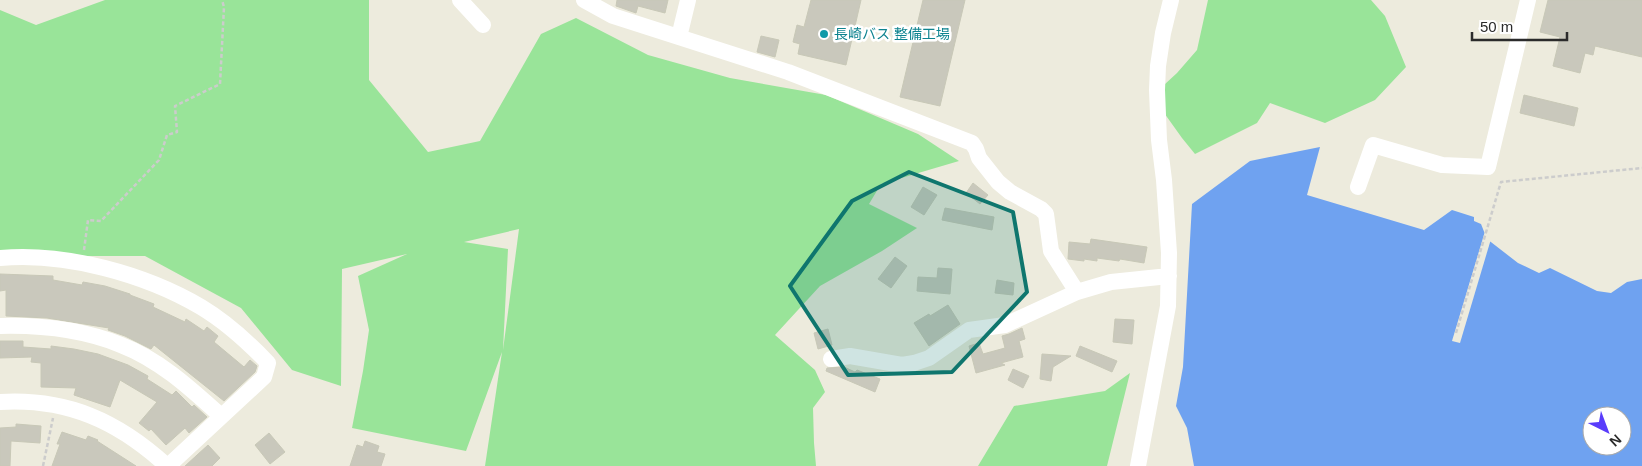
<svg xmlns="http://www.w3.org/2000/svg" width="1642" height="466" viewBox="0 0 1642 466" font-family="Helvetica,'Noto Sans JP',sans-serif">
	<rect width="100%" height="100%" fill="#edebdd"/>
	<!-- green -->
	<path fill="#99e499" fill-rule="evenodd" d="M105,0h264v80l59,72 52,-11 61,-107 35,-16 72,37 82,23 96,17 92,39 41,27 -78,23 -12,20 48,24 -35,23 -62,35 -45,49 40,35 10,22 -12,16 1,35 2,23h-331l17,-114 -36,99 -114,-23 11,-57 6,-41 -11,-54 49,-22 -65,15 -1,117 -49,-16 -51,-62 -96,-52h-145v-246l36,15zM519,229l-16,121 5,-101 -44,-7z
		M1208,0h163l14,16 21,51 -31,33 -50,23 -55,-20 -13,20 -62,31 -13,-16 -30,-42 25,-23 20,-23z
		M1130,373l-23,93h-129l36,-60 91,-15z"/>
	<!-- water -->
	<path fill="#6fa2f0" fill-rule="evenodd" d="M1320,147l-13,48 117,35 28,-20 22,7v4l7,3 6,15 31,24 21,10 11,-5 47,23 14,2 16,-11 15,-3v187h-448l-7,-38 -11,-22 7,-39 9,-163 58,-43zM1592,416h30v30h-30z"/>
	<!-- pier -->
	<path fill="#edebdd" d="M1486,228l5,11 -31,104 -8,-2z"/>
	<!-- building -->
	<path fill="#c9c8bc" stroke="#c8c8b7" d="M617,0h51l-3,13 -27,-7 -2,7 -20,-7z
		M811,0h50l-15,65 -48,-11 2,-10 -7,-2 4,-17 7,2z
		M923,0h42l-25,106 -40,-9z
		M1548,0h94v57l-47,-11 -2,9 -8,-2 -5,20 -27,-7 7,-29 -20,-5z
		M761,36l18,4 -4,17 -18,-5z
		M1524,95l54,13 -4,18 -54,-13z
		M973,183l15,12 -8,9 -14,-11z
		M923,187l14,8 -13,20 -13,-8z
		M945,208l49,9 -2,13 -50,-10z
		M1091,239l56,8 -3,16 -24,-4 -1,2 -22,-3v3l-13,-2v2l-16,-2 1,-17 21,2z
		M895,257l12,9 -16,22 -13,-9z
		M938,268l14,1 -2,25 -33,-3 1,-14 19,1z
		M0,274l53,2v4l29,5 1,-3 22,4 25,8v1l24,9 -1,3 32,15 1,-3 18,12 3,-4 11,9 -4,6 30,25 6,-7 7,6 -2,6 -31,29 -70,-56 -3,4 -26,-13 -17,-6 1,-2 -62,-10 -41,-2v-26l-6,1z
		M997,280l17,3 -1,12 -18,-2z
		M948,305l12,19 -31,22 -15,-23 15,-9 1,2z
		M1115,319l19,1 -2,24 -19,-2z
		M1022,328l3,11 -6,2 4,16 -22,6 4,2 -29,8 -7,-27 10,-3 4,11 22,-6 -3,-12 7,-2z
		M828,329l4,16 -14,4 -4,-16z
		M0,341h23v6l28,2v-3l23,3 24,5 30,11 20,11 -1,3 25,16 4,-4 16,16 2,-2 13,12 -18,16 -4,-5 -19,17 -15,-16 -2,2 -10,-8 18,-21 -37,-22 -10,27 -36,-12 2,-7 -35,-1v-24l-10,-1 1,-5 -32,1z
		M1080,346l37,15 -5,11 -36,-16z
		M1042,354l29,2 -18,11 -2,14 -11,-2z
		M844,367l11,5 2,-2 23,9 -5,13 -49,-21 1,-3z
		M1013,369l16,7 -6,12 -15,-8z
		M16,424l25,2 -1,17 -29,-2 -1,25h-10v-38l16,-1z
		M62,432l24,8 2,-4 10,4 -1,1 39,25h-84l8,-22h-3z
		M269,433l16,19 -15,12 -15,-19z
		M365,441l14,5 -2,6 8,2 -4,12h-31l7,-21 6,2z
		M208,445l12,13 -8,8h-27z"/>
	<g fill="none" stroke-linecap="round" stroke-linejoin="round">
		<!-- path -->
		<path stroke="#ccc" stroke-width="2.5" stroke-dasharray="4 2.5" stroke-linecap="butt" d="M84,250l4,-30 13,1 58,-61 8,-25 10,-3 -2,-26 45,-22 4,-77 -2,-7
			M1456,333l45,-151 141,-14
			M43,466l10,-48"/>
		<!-- minor -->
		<path stroke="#fff" stroke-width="16" d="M460,0l23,25
			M584,0l29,16 175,56 184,71 4,6 3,9 19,24 12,10 31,17 5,5 5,37 26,41
			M679,37l9,-37
			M1358,187l15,-42 69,20 46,2 40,-167
			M0,258c65,-6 145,16 201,49 25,15 47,35 67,56l-4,14 -96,89
			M0,326c40,-1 84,4 121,19 39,15 70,44 100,71
			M831,359l19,-3 52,9 12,-2 15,-5 40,-28 36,-5 72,-33 34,-10 58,-6
			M0,402c67,-4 118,19 167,64
			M1138,466l30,-160 1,-53 -5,-73 -5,-40 -2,-50 1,-24 5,-33 8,-33"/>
	</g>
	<!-- marked area -->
	<path fill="#0f766e" fill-opacity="0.2" stroke="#0f766e" stroke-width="4" stroke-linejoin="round" d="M909,172l104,40 14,80 -75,80 -104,3 -58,-89 62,-85z"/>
	<!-- markers -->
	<circle fill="#0f9aa8" stroke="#fff" stroke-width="2" cx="824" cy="34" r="5"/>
	<g text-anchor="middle" stroke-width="5" stroke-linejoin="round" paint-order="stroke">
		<!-- culture labels -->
		<g font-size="14" fill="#0d838f" stroke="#fff" text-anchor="start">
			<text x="834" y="39">長崎バス 整備工場</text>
		</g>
	</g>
	<!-- north arrow -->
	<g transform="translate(1607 431) rotate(138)"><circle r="24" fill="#ffffff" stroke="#aaaaaa"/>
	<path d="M0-4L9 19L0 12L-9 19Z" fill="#593cfb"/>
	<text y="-8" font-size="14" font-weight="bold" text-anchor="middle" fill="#2b2b2b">N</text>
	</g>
	<!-- scale -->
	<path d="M1472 32v8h95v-8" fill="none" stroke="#2b2b2b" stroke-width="2.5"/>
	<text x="1480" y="32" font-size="15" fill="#2b2b2b" stroke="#ffffff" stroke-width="4" paint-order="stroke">50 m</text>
</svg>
